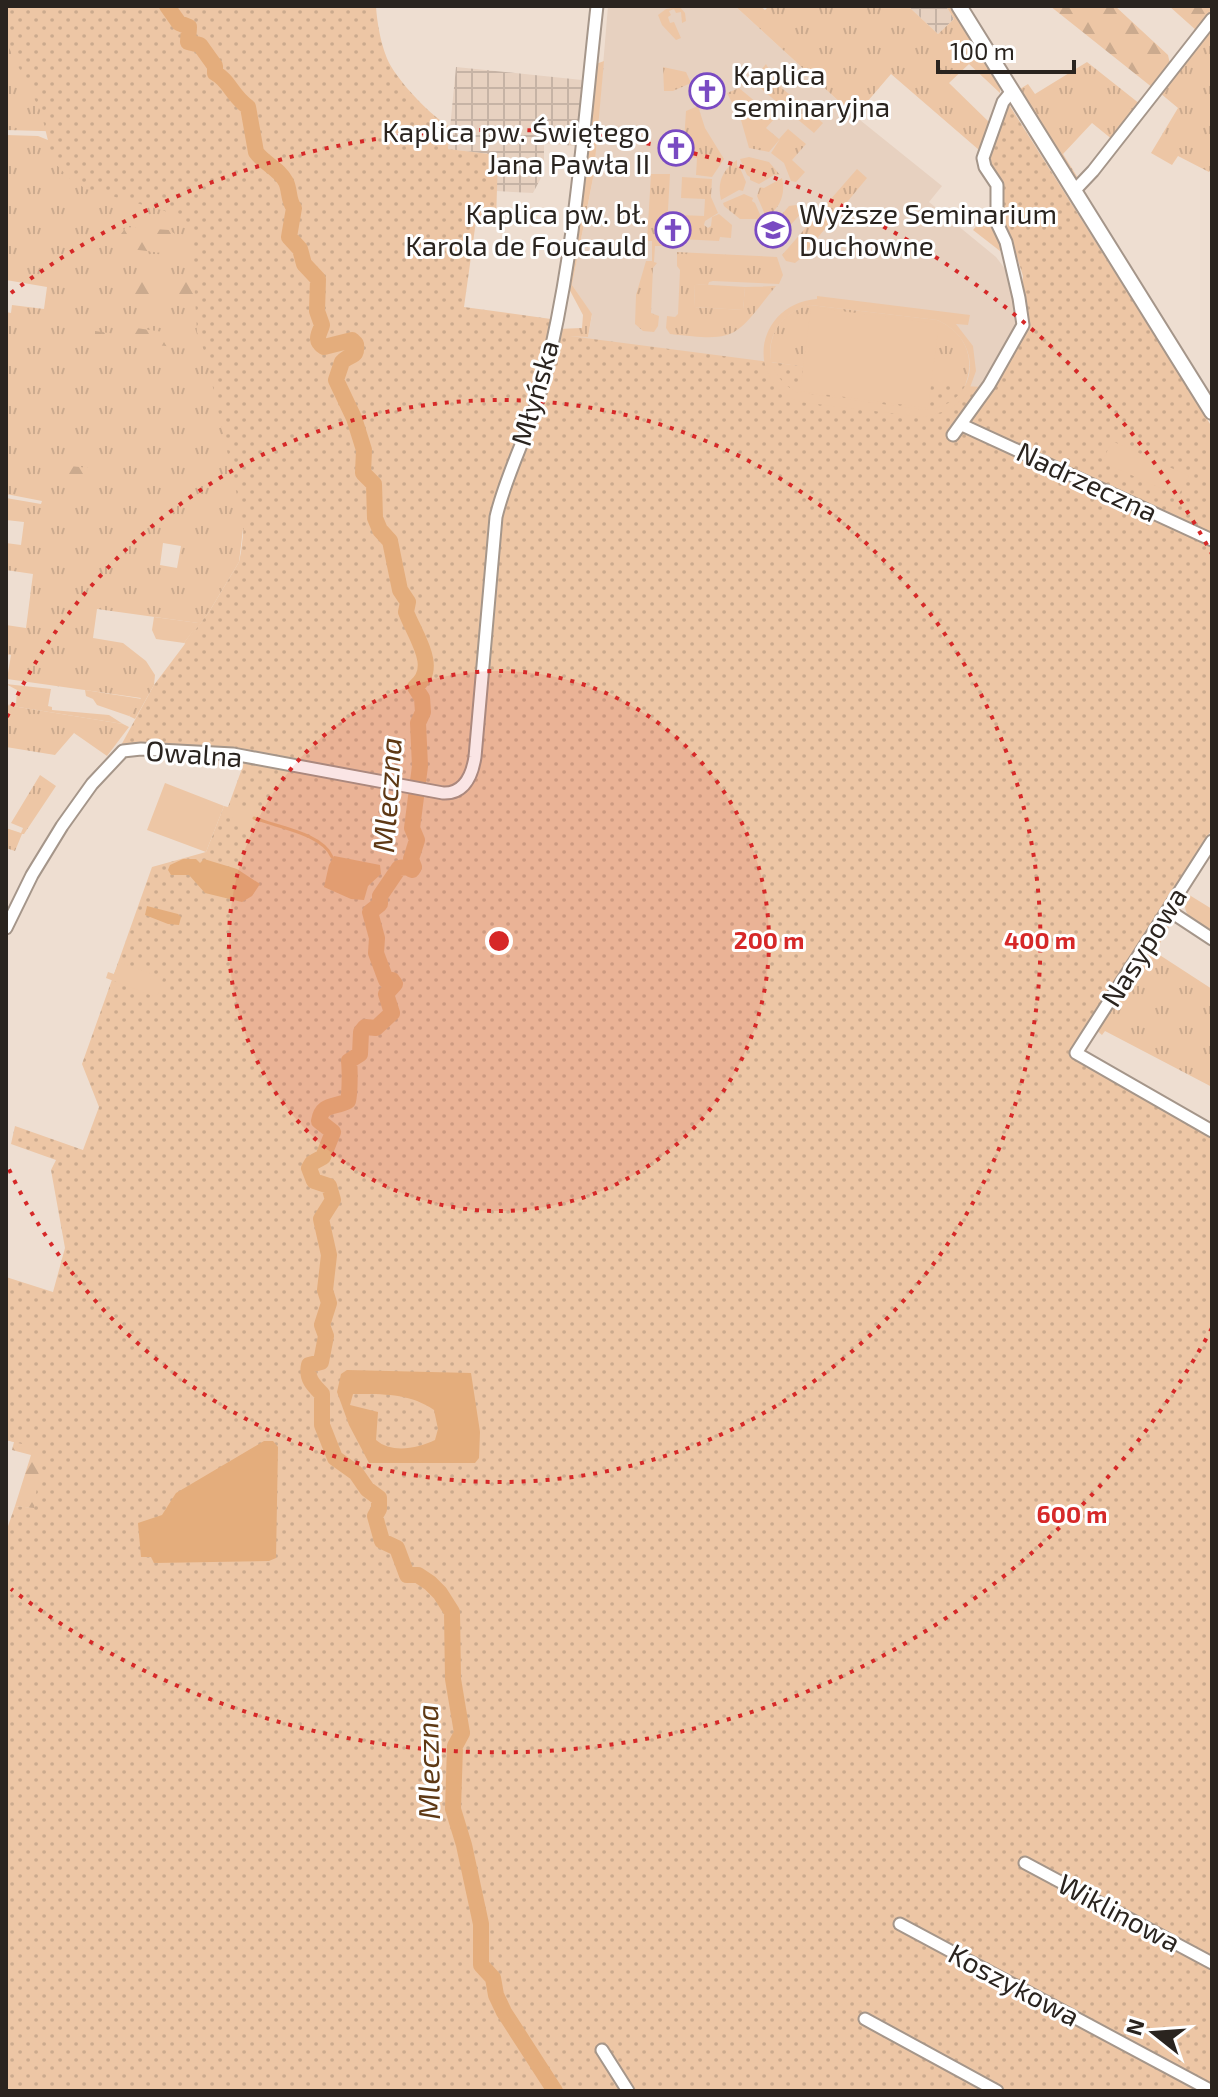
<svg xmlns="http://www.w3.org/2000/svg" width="1218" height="2097" viewBox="0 0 1218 2097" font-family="'Exo 2',sans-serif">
	<defs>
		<pattern id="industrial-grid" width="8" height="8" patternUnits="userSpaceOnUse" patternTransform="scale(2)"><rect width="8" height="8" fill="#e7d1c0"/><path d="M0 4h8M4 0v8" fill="none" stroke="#c6b3a5"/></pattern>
		<pattern id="grass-tufts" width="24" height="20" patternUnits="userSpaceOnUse" patternTransform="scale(2)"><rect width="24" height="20" fill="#edc6a5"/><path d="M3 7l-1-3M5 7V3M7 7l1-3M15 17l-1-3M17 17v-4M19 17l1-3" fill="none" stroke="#cbaa8e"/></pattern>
		<pattern id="forest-firs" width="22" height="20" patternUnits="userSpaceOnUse" patternTransform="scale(2)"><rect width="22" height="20" fill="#edc6a5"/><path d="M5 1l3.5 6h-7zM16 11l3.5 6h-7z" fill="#cbaa8e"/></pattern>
		<pattern id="park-dots" width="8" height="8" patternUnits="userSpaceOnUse" patternTransform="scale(2)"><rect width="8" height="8" fill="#edc6a5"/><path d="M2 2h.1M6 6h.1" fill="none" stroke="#cbaa8e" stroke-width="1.8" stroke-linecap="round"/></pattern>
	</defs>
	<rect width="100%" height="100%" fill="#eeded1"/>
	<!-- built -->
	<path fill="#e7d1c0" d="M608,6h127l120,110 87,70 -13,16 67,55 16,21 7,48 -36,61 -37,50 -384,-102 26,2 4,-22 -20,-30 22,-112z"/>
	<!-- industrial -->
	<path fill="url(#industrial-grid)" d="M908,6h38l8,13 -16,15z
		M456,67l126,13 -6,66 -32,-3v29l-11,21 -37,-2 1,-36 -49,-6z"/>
	<!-- grass -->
	<path fill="url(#grass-tufts)" fill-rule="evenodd" d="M6,6l71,126 -71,-2z
		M735,6h25l5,4 4,-4h139l30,28 16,-15 -8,-13h3l51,80v7l-31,-29 -20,19 40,39 -10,28 -88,-76 -36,42z
		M1212,29v137l-3,6 -31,-16 -6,9 -21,-12 27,-45 -18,-15z
		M604,61l-10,112 -22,112 20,29 -4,23 -26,-1 -13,44 8,-51 25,-1 1,-13 -16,-30 16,-85 13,-136z
		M1087,62l53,42 -27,36 -21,-17 -29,31 15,24 11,-6 -11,9 -58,-92 8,-5 7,10z
		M766,64l11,20 46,39 -9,10 -18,-15 2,-3 -13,-10 -2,2 -31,-26z
		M663,67l23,5 5,11 -18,8h-9z
		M739,88l36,30 -9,10 13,11 9,-10 18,15 -14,16 13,12 -9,10 -5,-1 -7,-18 -13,-10 9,-14 -11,13 -20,-4 -8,-28 -14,-27z
		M698,106l7,22 19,31 -12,18 -16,-2 1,-17 -14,-1 3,-46z
		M105,115l247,304 -185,259 77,-119 -1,-30 -4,33 -30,50 -23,32 -2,-1 14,-20 -101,-14 -4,29 30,5 23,18 9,14 -1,10 -19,34 -6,-3 12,-18 -134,-19 4,-24 -5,-1v-29l20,3 7,-54 -27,-4v-27l15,2 3,-23 -18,-2v-22l35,6 1,-3 -36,-7v-182l5,1 1,-8 32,4 3,-22 -41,-7v-145l32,1 15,6zM163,543l18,3 -4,22 -17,-3z
		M749,157l20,5 11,13h-6l-15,9 -9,-4v-3l-3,-2 -7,-16z
		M737,160v6l3,2 6,14 -3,9 -4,-1 -18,10c-4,-17 1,-30 16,-40z
		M857,169l10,9 -67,81 -5,4 -9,-2 -4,-6z
		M651,174h19l-4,72h-11l-1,16 3,1 -4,5 -2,45 8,3 -1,10 -4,6 -11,-1 -8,-7 1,-29 10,-34h6v-20h-5z
		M682,177l30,2 -1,18 7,16 -13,8 -1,4 4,3 3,-2 1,-9 7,-3 13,11 -1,13 -11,-1 -1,4 -40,-2 2,-24 23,1 1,-17 -24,-1z
		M782,178c4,16 -2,31 -16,39l-9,-21 3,-9 4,1z
		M744,194l9,4 -1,3 3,2 7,16h-22l-16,-13 -1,-3z
		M796,205l9,4 -28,31 -4,-15 16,-19z
		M677,252l100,5 6,18 -4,9 -66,-3 -4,1 -1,3 -13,-1 -1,23 49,3 2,-23 31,-1c-42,52 -37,56 -106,48l-4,-6 1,-12 8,1 3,-3 2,-44 -3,-4z
		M810,305l127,15c30,13 40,41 26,70l-192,-28c-4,-28 11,-50 39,-57z
		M6,705l117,19 6,3 -22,29 -33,-23 -19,22 -49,-8z
		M40,775l16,11 -32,48h-2l-7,17 -9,-3v-20l15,5 2,-5 -12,-5z
		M1163,924l6,3 -14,25 57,37v98l-107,-56 -3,4 -7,-6z"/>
	<!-- forest -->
	<path fill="url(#forest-firs)" d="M1050,6h65l53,49 2,9 -17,24z
		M1169,6h43v6l-15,19z
		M126,227l43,3 6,4 2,21 -61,-8 3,-10z
		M133,274l68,8 -3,22 -67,-8z
		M123,326l67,10 -1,13 -94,-12v-6l27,4z
		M41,463l58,6 -3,9 -4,4 -52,-6z
		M1186,893l26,16v23c-20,-13 -31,-14 -26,-39z
		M73,1409l-26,101 -32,-4 16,-51 -19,-5 2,-8 -8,-2v-28z"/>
	<!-- park -->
	<path fill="url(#park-dots)" d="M6,6h370c1,18 6,46 16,62 12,19 39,48 58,59l-2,22 50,6 -2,67 -20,-1 -12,86 87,12 -2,14 13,2 383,50 38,2 36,-61 4,-50 -15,-47 -6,-4 1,-39 -17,-24 22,-59 204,324v402l-43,72 -96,150 139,81v959h-1206v-559l9,-26 19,2 8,-59 -36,-9v-163l47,15 12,-44 -14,-78 5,-10 -45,-16 4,-18 68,24 16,-43 -17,-43 70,-197 54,-15 18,-46 4,1 16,-44 -1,-4 -124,-10 35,-64 55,-73 30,-50 2,-10 3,-25 -38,-171 -9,-24 -6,-103 -26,-18 -79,-22 -17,-11 -16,-17 -12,-49 -35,-70z"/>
	<!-- garden -->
	<path fill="#edc6a5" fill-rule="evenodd" d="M680,7l5,6 1,8 -4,2 -1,-11 -5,1 -2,-4 -5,2 2,4 -3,2 2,6 4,-1 7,16 -5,2 -14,-15 -4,-10 8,-6z
		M985,216h6l11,31 -2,4 -27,-21z
		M695,284l50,3 -2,23 -49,-3z
		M817,296l153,19 -2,10 -12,-1 17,22 3,25 -8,22 -18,17 -27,7 -123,-15c-57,-22 -44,-98 17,-103zM810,305l127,15c49,21 42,85 -12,90l-129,-18c-41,-23 -31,-75 14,-87z
		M811,307l128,17 -11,84 -128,-17z
		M1112,441l77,35 -11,20 -76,-34z
		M154,617l45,6 -15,20 -28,-4 -4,-9z
		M6,684l45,5 -3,17 4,1v3l57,5 14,9 -117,-19 10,-1 1,-14z
		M85,690l57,9 -13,17 -32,-11 -4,-6 -7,-3z
		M165,783l59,23 -18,46 -59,-22z
		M233,804l15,5h13l-4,23h-15l-11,-17 -1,-7z
		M119,962l44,16 -5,16 -5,2 -47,-18 2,-6 6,2z"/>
	<!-- water -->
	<path fill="#e4ad7c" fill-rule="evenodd" d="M334,856l46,9 1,9 -13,12 -4,14 -13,-1 -27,-12 5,-22z
		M196,859l4,4 4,-4 33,10 23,15 -8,12 -10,6 -37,-9 -16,-18h-18l-3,-5 2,-5 13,-6z
		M147,906l31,8 3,3 -2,8 -11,-1 -23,-9z
		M347,1370l124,3 9,59 -1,26 -4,5h-106l-20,-38 -12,-33 4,-18zM353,1394c28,0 57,-1 81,16l4,19 -3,11c-17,8 -43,14 -59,0l2,-28 -28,-7z
		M264,1441h9l5,6 -2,111 -7,3 -115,2 -3,-6h-10l-3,-34 24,-8 14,-22z"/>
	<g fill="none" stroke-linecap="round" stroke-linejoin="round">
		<!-- stream -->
		<path stroke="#e4ad7c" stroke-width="3" d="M254,818c22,9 68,15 78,39"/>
		<!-- river -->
		<path stroke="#e4ad7c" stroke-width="16" d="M167,6l12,17 10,4 -1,15 12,3 15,21v7c15,8 16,22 33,34l8,45c8,12 23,16 30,30 4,8 2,18 8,26l-5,29 11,12 4,15 14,15 -1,32 5,14c-2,8 -9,15 2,22l28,-7 4,4c2,15 -6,9 -14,18l-6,18 18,38 10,32 -1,23 11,11 1,34 5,12 10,11 10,49 8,12 -2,10c9,24 34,56 9,75l7,11 1,14 -5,11 2,43 -8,62 5,12 -6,19 3,8 -2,3 -5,-3 -8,1 -19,28v8l-10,8 7,26 -1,15 10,27h6l3,4 -9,10 6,19 -16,15 -11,-1 -4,5 -1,22 -11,7c1,9 1,32 -1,40 -14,7 -26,2 -29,20l14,11 -10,25 -11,6 -3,5 5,13 15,5 4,14 -12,19 8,36 -4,35 4,13 -7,22 4,11 -5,26 -12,3c-3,13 4,20 13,29v31l13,33 21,15 11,16 12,9v11l-4,7 7,25 15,7 10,27h11l12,8 10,10 12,19 1,67 9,54 -7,13 -2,63 11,36 17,79v41l12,13 3,17 8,17 51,79"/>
		<defs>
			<path id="minor" d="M1075,190l18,-19 119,-152
				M962,425l250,115
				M953,435l36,-50 34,-60 -4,-27 -13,-56 -9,-19v-38l-12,-18 -2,-9 20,-56 9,-11
				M1212,841l-136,212 136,78
				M1168,910l44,29
				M6,928l26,-53 30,-49 30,-42 31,-33 18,-2 92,5 210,39c21,1 29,-17 32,-36l21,-240c11,-47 36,-90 48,-138 31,-122 39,-248 53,-373
				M1025,1863l187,100
				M900,1924l312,167
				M865,2019l132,72
				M602,2050l26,41"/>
			<path id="tertiary" d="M959,6l253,406"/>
		</defs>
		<!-- minor casing -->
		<use href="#minor" stroke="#a5968a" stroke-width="15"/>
		<!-- tertiary casing -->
		<use href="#tertiary" stroke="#a5968a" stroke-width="18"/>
		<!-- minor -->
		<use href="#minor" stroke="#fff" stroke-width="11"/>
		<!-- tertiary -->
		<use href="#tertiary" stroke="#fff" stroke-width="14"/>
	</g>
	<!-- distance rings -->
	<circle cx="499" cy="941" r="270" fill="#d62828" fill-opacity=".12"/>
	<g fill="none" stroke="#d62828" stroke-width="4" stroke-dasharray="4 8">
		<circle cx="499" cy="941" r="270"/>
		<path d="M7 717A541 541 0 1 1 7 1165"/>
		<path d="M1212 1328A811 811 0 0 1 11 1589M11 293A811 811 0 0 1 1212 554"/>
	</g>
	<!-- icons -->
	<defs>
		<symbol id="church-ring" viewBox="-11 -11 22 22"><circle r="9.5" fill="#fff" stroke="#794ac2" stroke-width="1.5"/><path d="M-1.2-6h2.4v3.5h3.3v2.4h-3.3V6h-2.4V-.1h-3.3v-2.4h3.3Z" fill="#794ac2"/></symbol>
		<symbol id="university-ring" viewBox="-11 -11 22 22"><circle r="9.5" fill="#fff" stroke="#794ac2" stroke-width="1.5"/><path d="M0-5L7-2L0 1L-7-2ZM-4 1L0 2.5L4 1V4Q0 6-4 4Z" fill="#794ac2"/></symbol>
	</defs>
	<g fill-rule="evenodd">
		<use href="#church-ring" x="687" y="71" width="40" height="40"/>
		<use href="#church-ring" x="656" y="128" width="40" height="40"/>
		<use href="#church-ring" x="653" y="210" width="40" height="40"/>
		<use href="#university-ring" x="753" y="210" width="40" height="40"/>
	</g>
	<g text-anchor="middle" stroke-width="6" stroke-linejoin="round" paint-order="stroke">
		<!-- poi labels -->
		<g font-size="28" fill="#2a241f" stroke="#fff" text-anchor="start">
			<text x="733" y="85">Kaplica<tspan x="733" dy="32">seminaryjna</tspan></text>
			<text x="650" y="142" text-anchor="end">Kaplica pw. Świętego<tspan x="650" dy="32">Jana Pawła II</tspan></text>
			<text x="647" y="224" text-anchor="end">Kaplica pw. bł.<tspan x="647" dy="32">Karola de Foucauld</tspan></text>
			<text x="799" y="224">Wyższe Seminarium<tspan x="799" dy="32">Duchowne</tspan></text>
		</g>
		<!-- street labels -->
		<g font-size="28" fill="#2a241f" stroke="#fff">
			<text transform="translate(535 393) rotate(-74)" y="10">Młyńska</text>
			<text transform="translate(1087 482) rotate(25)" y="10">Nadrzeczna</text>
			<text transform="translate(194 754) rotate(4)" y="10">Owalna</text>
			<text transform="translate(1144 947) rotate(-58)" y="10">Nasypowa</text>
			<text transform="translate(1119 1913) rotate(28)" y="10">Wiklinowa</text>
			<text transform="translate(1014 1985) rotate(28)" y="10">Koszykowa</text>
		</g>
		<!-- water labels -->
		<g font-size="30" font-style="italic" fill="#5e3915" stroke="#fff">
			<text transform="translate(388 795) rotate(-86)" y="10">Mleczna</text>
			<text transform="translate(429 1762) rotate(-91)" y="10">Mleczna</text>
		</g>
	</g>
	<circle cx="499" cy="941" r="12" fill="#d62828" stroke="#fff" stroke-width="4"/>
	<g font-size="24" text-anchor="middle" font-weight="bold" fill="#d62828" stroke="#fff" stroke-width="6" stroke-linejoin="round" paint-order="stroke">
		<text x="769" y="949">200 m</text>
		<text x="1040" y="949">400 m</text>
		<text x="1072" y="1523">600 m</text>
	</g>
	<!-- border -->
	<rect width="1218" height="2097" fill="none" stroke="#2a241f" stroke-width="16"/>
	<!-- north arrow -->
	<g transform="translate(1154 2033) rotate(287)" stroke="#ffffff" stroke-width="6" paint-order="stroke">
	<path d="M0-6L14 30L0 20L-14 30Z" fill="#2a241f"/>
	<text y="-12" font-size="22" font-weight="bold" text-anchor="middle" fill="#2a241f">N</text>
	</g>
	<!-- scale -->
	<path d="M938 60v12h136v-12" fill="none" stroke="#2a241f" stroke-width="4"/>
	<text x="950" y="60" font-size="24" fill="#2a241f" stroke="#ffffff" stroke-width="6" paint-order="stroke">100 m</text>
</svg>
